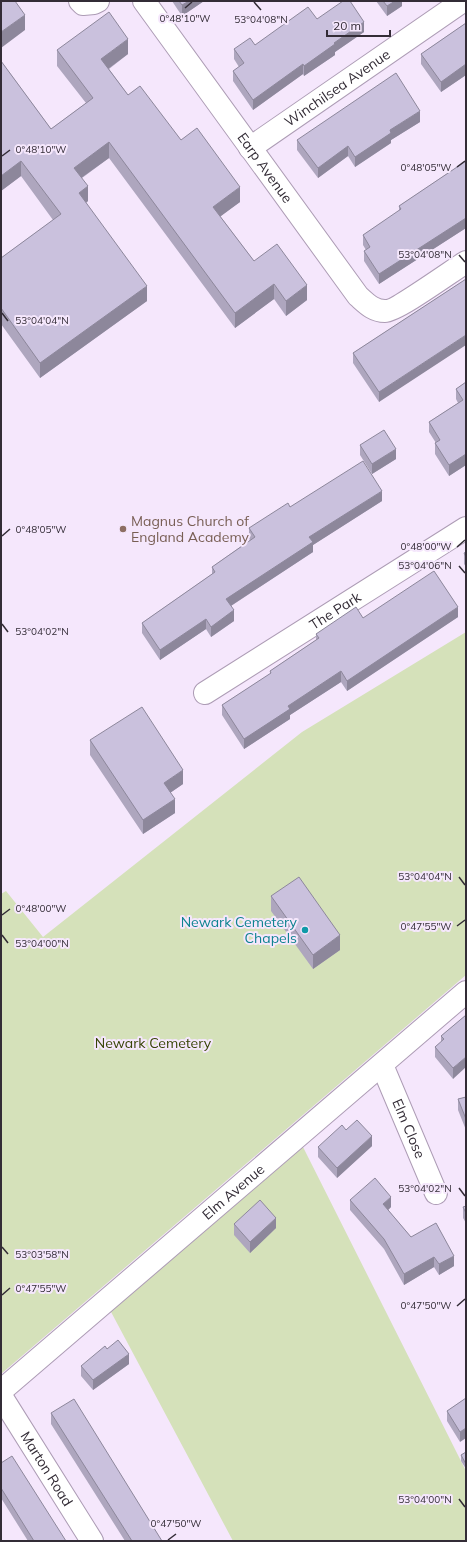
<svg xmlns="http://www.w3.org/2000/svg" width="467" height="1542" viewBox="0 0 467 1542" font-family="Mulish,sans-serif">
	<rect width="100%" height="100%" fill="#f5e7fc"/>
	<!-- green -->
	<path fill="#d5e1ba" d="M466,632v343l-465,399v-480l5,-3 37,46 259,-205z
		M303,1147l163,324v70h-233l-123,-231z"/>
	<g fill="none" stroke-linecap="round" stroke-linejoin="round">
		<defs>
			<g id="street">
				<path d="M80,1l3,3 11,-1 4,-2"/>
				<path id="s1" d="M144,1l214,295c8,7 15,15 27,15 10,1 68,-41 81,-49"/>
				<path id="s2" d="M250,148l213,-147"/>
				<path id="s3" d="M205,693l261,-165"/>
				<path id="s4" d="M382,1065l54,128"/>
				<path id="s5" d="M1,1391l465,-399"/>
				<path id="s6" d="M1,1396l91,145"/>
			</g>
		</defs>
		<!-- street casing -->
		<use href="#street" stroke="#ad9cb5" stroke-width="24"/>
		<!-- street -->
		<use href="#street" stroke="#fff" stroke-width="22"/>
	</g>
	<!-- wall -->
	<path fill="#aea6be" d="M172,1h32l-22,15z
		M376,1h26v5l-15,10z
		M317,19l47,13 -29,20v3l-31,21 -1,-2 -50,36 -20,-29v-10l6,-4 -5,-8v-10l21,-4z
		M466,23v52l-25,17 -20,-28v-10z
		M57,50l71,4 -19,15 19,26 53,45 59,62 -20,14 34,45 53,39 -21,16 -12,-17 -39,29 -126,-170 -27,20 6,23 -2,2 61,98 -107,77 -39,-54v-66l52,-38 -32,-44 -20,15v-130l50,68 35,-26 -29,-37z
		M420,122l-29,18v3l-36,24 -7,-11 -30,22 -21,-28v-10z
		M466,161v67l-87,56 -15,-23v-10l2,-1 -3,-5v-10l36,-24v-5z
		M466,279l-87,123 -26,-39v-10z
		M466,382v83l-17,11 -14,-22v-11h1l-7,-11v-10l29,-19 -2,-4v-10z
		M360,445l36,14 -24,15 -12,-19z
		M382,501l-69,44v7l-82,54 3,15 -23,16 -5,-8 -46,31 -18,-27v-10l70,-49v-7l38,-27 -1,-1v-11l41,-21z
		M466,552v15l-2,-3v-11z
		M458,617l-111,74 -6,-9 -51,33v4l-46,30 -22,-34v-10l48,-31v-3l46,-31v-6l47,-16z
		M90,740l93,44 -13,9 5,20 -32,21 -53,-79z
		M271,896l69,54 -27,19 -42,-58z
		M466,1015l-13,64 -18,-22v-10l6,-5v-6z
		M466,1097v33l-8,-20v-11z
		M372,1146l-35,32 -19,-21v-10z
		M350,1200l41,7 -3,3 23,27 43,29 -15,9 -5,-8 -30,18 -20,-36 -34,-39z
		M466,1206v17l-3,-5v-11z
		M234,1224l42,4 -26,25 -16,-18z
		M107,1349l22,15 -36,26 -12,-14v-10z
		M466,1398l-6,44 -13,-21v-10z
		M51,1413l111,128h-37l-74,-117z
		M466,1452v17l-5,-8v-6z
		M1,1463l65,78h-38l-27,-43z"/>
	<!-- shaded-wall -->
	<path fill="#8d879b" d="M189,1h15l-22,15v-11z
		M395,1h7v5l-15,10v-10z
		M25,15v15l-24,18v-16z
		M364,22v10l-29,20v3l-31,21v-10l30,-23z
		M128,39v15l-27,20v-15z
		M303,64v10l-50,36v-10z
		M466,64v11l-25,17v-10z
		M420,111v11l-29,18v3l-36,24v-10l35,-27z
		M109,142v16l-35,25v-15z
		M348,146v10l-30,22v-10z
		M21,161v15l-20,15v-15z
		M88,186v15l-9,7v-15z
		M240,187v15l-27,20v-15z
		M466,218v10l-87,56v-10z
		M274,284v15l-39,29v-15z
		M307,285v15l-21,16v-15z
		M147,286v15l-107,77v-15z
		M466,335v10l-87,57v-10z
		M396,449v10l-24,15v-10z
		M466,454v11l-17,11v-11z
		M382,491v10l-69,44v7l-87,57v-10l83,-62z
		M458,607v10l-111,74v-10z
		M234,610v11l-23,16v-10z
		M206,619v10l-46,31v-10z
		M341,671v11l-51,33v4l-46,30v-10l44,-33z
		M183,770v14l-19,13v-14z
		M175,799v14l-32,21v-14z
		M340,935v15l-27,19v-14z
		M466,1057v10l-13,12v-11z
		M372,1136v10l-35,32v-10z
		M391,1197v10l-8,8v-11z
		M276,1218v10l-26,25v-11z
		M454,1256v10l-15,9v-11z
		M434,1257v10l-30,18v-11z
		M129,1354v10l-36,26v-10z
		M466,1428v10l-6,4v-10z"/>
	<!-- building -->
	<path fill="#cac1dd" stroke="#8d879b" d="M1,1h14l10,14 -24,17z
		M179,1h10l-7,4z
		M343,1h7l14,21 -30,21 1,1 -31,22 -1,-2 -50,36 -20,-29 11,-8 -10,-14 16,-11 5,7 53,-38 9,12z
		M383,1h12l-8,5z
		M109,12l19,27 -27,20 27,36 12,-9 41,54 16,-12 43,59 -27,20 41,54 23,-17 30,41 -21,16 -12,-17 -39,29 -126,-171 -35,26 14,18 -9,7 68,93 -107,77 -39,-55v-50l60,-44 -40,-53 -20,15v-115l50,68 42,-31 -36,-48z
		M466,23v41l-25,18 -20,-28z
		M396,73l24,38 -30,19 1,3 -36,24 -7,-11 -30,22 -21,-28z
		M466,161v57l-87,56 -15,-23 6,-4 -7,-12 38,-26 -2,-3z
		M466,279v56l-87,57 -26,-39z
		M466,382v72l-17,11 -14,-22 5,-3 -11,-18 34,-22 -7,-11z
		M384,430l12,19 -24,15 -12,-19z
		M363,461l19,30 -73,46 4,5 -87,57 8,11 -23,17 -5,-8 -46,31 -18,-27 73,-51 -3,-5 43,-30 -6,-9 39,-25 2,4z
		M466,552v5l-2,-4z
		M434,571l24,36 -111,74 -6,-10 -53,35 2,3 -46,30 -22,-34 49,-32 -1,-2 49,-33 -3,-4 40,-27 7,11z
		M142,707l41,63 -19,13 11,16 -32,21 -53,-80z
		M299,877l41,58 -27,20 -42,-59z
		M466,1015v42l-13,11 -18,-21 9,-8 -3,-3z
		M466,1097v22l-8,-20z
		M357,1120l15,16 -35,32 -19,-21 24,-22 4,5z
		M375,1178l16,19 -8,7 28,33 25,-14 18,33 -15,8 -5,-7 -30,17 -20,-35 -34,-39z
		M260,1200l16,18 -26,24 -16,-18z
		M466,1206v7l-3,-6z
		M118,1340l11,14 -36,26 -12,-14 24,-20 2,3z
		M466,1398v30l-6,4 -13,-21z
		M74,1399l88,142h-30l-81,-128z
		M466,1452v12l-5,-9z
		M12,1456l54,85h-32l-33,-53v-25z"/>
	<!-- ticks -->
	<path fill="none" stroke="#332c36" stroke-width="1.5" d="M254,2l7,8M185,8l7,-6M2,156l8,-6M457,167l8,-6M459,255l6,7M2,313l6,8M2,536l8,-7M457,547l8,-7M459,566l6,7M2,624l6,8M459,877l6,8M2,915l8,-6M457,926l8,-6M2,935l6,8M459,1188l6,8M2,1247l6,7M2,1295l8,-7M457,1306l8,-7M459,1499l6,8M168,1540l8,-6"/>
	<!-- markers -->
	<circle fill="#8d6e63" stroke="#f5e7fc" stroke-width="1.5" cx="123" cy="529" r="4"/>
	<circle fill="#0f9aa8" stroke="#f5e7fc" stroke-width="1.5" cx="305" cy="930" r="4"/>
	<g text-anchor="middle" stroke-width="4" stroke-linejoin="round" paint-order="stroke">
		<!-- street labels -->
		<g font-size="14" fill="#332c36" stroke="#f5e7fc">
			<text dy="5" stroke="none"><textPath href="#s2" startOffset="106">Winchilsea Avenue</textPath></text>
			<text dy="5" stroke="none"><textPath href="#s1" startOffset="206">Earp Avenue</textPath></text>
			<text dy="5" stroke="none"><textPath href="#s3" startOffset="154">The Park</textPath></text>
			<text dy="5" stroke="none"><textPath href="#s4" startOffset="69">Elm Close</textPath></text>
			<text dy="5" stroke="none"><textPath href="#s5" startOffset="306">Elm Avenue</textPath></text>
			<text dy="5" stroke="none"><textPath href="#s6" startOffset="86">Marton Road</textPath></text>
		</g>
		<!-- education labels -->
		<g font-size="14" fill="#785e54" stroke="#f5e7fc" text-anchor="start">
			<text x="131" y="526">Magnus Church of<tspan x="131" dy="16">England Academy</tspan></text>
		</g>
		<!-- culture labels -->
		<g font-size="14" fill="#0d838f" stroke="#f5e7fc" text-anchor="end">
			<text x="297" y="927">Newark Cemetery<tspan x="297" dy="16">Chapels</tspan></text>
		</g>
		<!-- park labels -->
		<g font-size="14" fill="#374405" stroke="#f5e7fc">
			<text x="153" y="1048">Newark Cemetery</text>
		</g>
	</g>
	<g font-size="10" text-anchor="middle" fill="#332c36" stroke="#f5e7fc" stroke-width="4" stroke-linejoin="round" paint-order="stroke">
		<text x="185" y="22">0°48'10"W</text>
		<text x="261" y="23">53°04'08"N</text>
		<text x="41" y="153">0°48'10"W</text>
		<text x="426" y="171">0°48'05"W</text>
		<text x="425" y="258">53°04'08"N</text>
		<text x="42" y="324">53°04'04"N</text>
		<text x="41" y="533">0°48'05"W</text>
		<text x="426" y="550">0°48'00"W</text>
		<text x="425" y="569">53°04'06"N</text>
		<text x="42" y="635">53°04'02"N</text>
		<text x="425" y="880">53°04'04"N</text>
		<text x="41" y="912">0°48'00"W</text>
		<text x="426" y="930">0°47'55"W</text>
		<text x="42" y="947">53°04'00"N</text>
		<text x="425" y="1192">53°04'02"N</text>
		<text x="42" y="1258">53°03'58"N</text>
		<text x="41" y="1292">0°47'55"W</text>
		<text x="426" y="1309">0°47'50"W</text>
		<text x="425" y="1503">53°04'00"N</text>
		<text x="176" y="1527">0°47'50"W</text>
	</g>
	<!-- border -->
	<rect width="467" height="1542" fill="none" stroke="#332c36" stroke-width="4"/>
	<!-- scale -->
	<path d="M327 30v6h63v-6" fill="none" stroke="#332c36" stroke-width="2"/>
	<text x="333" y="30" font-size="12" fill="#332c36" stroke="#f5e7fc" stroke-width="3" paint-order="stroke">20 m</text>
</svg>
